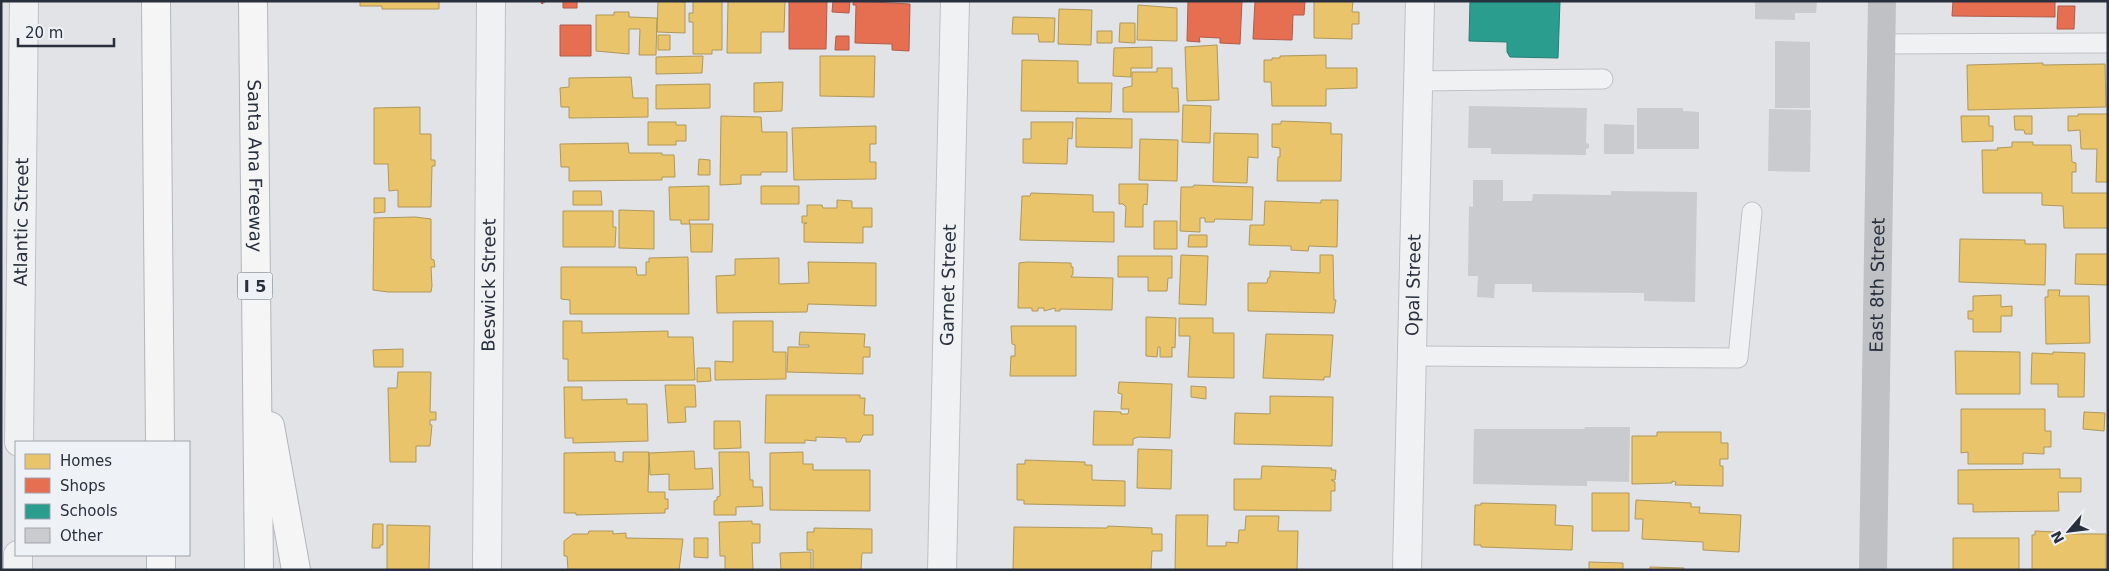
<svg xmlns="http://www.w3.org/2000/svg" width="2109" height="571" viewBox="0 0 2109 571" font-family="'DejaVu Sans',sans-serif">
	<rect width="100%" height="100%" fill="#e1e3e6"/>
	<!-- homes -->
	<path fill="#e9c46a" stroke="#af985d" d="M360,1h79v8h-57v-3h-22z
		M658,1l27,1v31l-28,-1z
		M693,1h29v49h-10v4h-19v-32h-4v-9h4z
		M728,1h57l-1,31h-23v21h-34z
		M1314,1h39l-1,11h7v12h-7v15l-38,-1z
		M1138,5l39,3v33l-40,-1z
		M1059,9l33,1 -1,35 -33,-1z
		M614,12h15v5l28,1 -1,37h-17l1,-26h-11v25l-33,-3v-36h18z
		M1013,17l42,1 -1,24h-15l-1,-8h-26z
		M1120,23h15v20l-16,-1z
		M1097,31h15v12h-15z
		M658,35h12v15h-12z
		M1217,45l2,55 -32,1 -2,-54z
		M1152,47v21h-21v9l-18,-1 1,-28z
		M1326,55v13h31v20l-31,1v17h-54l-1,-24h-7v-22h8v-2h8v-2z
		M703,56l-1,17 -46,1v-17z
		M820,56h55l-1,41 -54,-1z
		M1022,60l56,1v22h34l-1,29 -90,-1z
		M2043,63v2l62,-1 1,43 -138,3 -1,-45z
		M1157,68h15v20h6l1,24h-56v-24l9,-2v-14h25z
		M631,77l2,21h15v19l-79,1v-11h-8l-1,-19 9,-1v-9z
		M783,82l-1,29 -28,1v-29z
		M710,84v24l-54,1v-24z
		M1183,105l28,1 -1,37 -28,-1z
		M420,107v27h11v26h4v6h-3l-1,41h-33v-17l-9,1 -1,-27h-14v-56z
		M2078,114h30v68h-12l1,-33h-16l-1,-19 -12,1v-15h10z
		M721,116l40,1 1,15h25v40h-26v3h-20v9l-21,1z
		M1961,116h28v10h4v15l-31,1z
		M2014,116h18v18h-7l-1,-4h-9z
		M1076,118l56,1v29l-56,-1z
		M1281,121l50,2v11h11l-1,47h-64l1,-24h2v-9l-8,-1v-23h9z
		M648,122h28v3h10v16h-10v4h-28z
		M1031,122h42l-1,17 -4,-1 -1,26 -44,-1v-24h8z
		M876,126v18h-6v18h6v17l-82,1 -2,-52z
		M1214,133l44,1v24l-10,-1 -1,26 -34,-1z
		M1140,139l38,1 -1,41 -38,-1z
		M2012,142h21v3h38l1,17 4,1v9h-4v21h36v35h-44l-1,-22 -21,-1v-12h-59l-1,-43h16l-1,-2 15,-1z
		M628,143l1,10h33v2h12l1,22h-13v3l-93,1v-14h-8l-1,-23z
		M699,159l11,1v15h-12z
		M1119,184h29l-1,21 -3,-1 -1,2v21h-18l1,-20 -3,-3h-4z
		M1194,185l59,2 -1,33 -37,-1 -1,3h-9v-4h-5v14l-20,-1 1,-44h12z
		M709,186v34h-20l1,4h-9v-4h-11l-1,-33z
		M761,186h38v18h-38z
		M573,191h28l1,14h-29z
		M1031,193l62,2v17h21v30l-94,-2 2,-44h8z
		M374,198h11v14l-11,1z
		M837,200l15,1v7h20v19h-9v16l-59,-1v-18l3,-1h-5v-7h5v-11h15l1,3h14z
		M1321,200h17l-1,47 -28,-1 -1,5 -17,-1v-4l-42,-1 1,-20h14l1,-24 56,2z
		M619,210l35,1v38l-35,-1z
		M563,211h50v16h3l-1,20h-52z
		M415,217l16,2v40l3,1 1,7h-4l1,19 -1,6h-43l-15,-2 1,-72z
		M1154,221h23v28h-23z
		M690,224h23l-1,28h-21z
		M1189,235h18v12h-19z
		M1960,239l65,1v4h21l-1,41 -86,-3z
		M2076,254h32v31l-33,-1z
		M1181,255l27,1 -2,49 -27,-1z
		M1320,255h13l1,45h2l-2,13 -86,-2v-28h19l1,-5 2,-1v-6l50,2z
		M1118,256h54v22h-4l-1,13h-19v-14h-30z
		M688,257l1,57h-119v-14l-9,-1v-32h75l1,8h9v-13h3v-4z
		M779,258v26l30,-1 -1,-21 68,1v43l-68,-2 -1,8 -90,1 -1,-37 19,-1v-16z
		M1027,262l44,1v4h2v7l-2,3 42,1 -1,32 -52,-1v2h-5v-3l-11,3v-3h-6v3h-6v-3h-14l1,-45z
		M2048,290h12l-1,6h30l1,47 -44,1 -1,-47h3z
		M2001,295v12l11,-1v10h-11v16h-28v-13h-5v-8h5v-15z
		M1146,317l30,1 -1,30 -3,-1v10h-12v-10h-2l-1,10 -11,-1z
		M1179,318h34v15h21v45l-46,-1 2,-41h-11z
		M563,321h19v12l86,-2v6h25l2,43 -127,1v-22h-5z
		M733,321h40v31h13v27l-71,1v-19l18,1z
		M1011,326h65v50h-66l1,-20h4v-11l-3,-1z
		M800,332l65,2 -1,13h6v10h-7v17l-76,-2 1,-25h21v-2h-10z
		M1266,334l67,1 -3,42h-6v3l-61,-2z
		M403,349v18h-29l-1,-17z
		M1955,351l65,1v42h-64z
		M2053,352l32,1 -1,44h-26v-13h-27l1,-31 21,1z
		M697,368h13l1,13 -14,1z
		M398,372h33l-1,40h6v8h-6v5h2l-2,21h-14v16h-26l-2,-74h9z
		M1119,382l53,2 -2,54 -32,-1 -5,2v6h-40l1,-34 27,1v2h7l1,-5h-8l1,-15 -4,-1z
		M665,385h30l1,22h-11l1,15 -18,1z
		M1191,386l15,1v12l-15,-2z
		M564,387h18v13l45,-1v5h20l1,37 -75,2v-5h-8z
		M766,395h94v3h5l-1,17h9v20h-10l-3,7h-14v-4l-30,-1v4l-11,-1v3h-40z
		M1270,396l63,1 -1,49 -98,-2 1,-31 35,1z
		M1961,409h84v22h6v16h-7v7l-21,-1v11h-55v-12l-7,1z
		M2084,412l21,1 -1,18 -21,-2z
		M714,421h26l1,27 -27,1z
		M1657,432h64v11h7v16h-8v7h3v20l-48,-1 1,-3 -4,-1v2l-40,1v-48h25z
		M1138,449l34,1 -1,39 -34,-1z
		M694,451l1,18 17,-1 1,21 -44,1v-16l-19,1 -1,-22z
		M615,452v9l8,1v-10h26l-1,40h17v7h3v10h-3v4l-89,2v-2h-12v-60z
		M719,452h30l1,28h3v7h9l1,19 -27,1v8h-22v-14l3,-1v-3l3,-1z
		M803,452v12h10v6h57v41l-100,-1v-57z
		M1025,460l60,2v3h7v15l33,1v25l-101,-2v-4h-7v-36h8z
		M1262,466l70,2 -1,2h5l-1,10h-4l4,2v9h-4v20l-97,-1v-31h27z
		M2060,469v9h21v14h-23l1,19 -86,1v-8h-15v-34z
		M1592,493h37v38h-37z
		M1636,500l55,3v4h9l-1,6 42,2 -2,37 -36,-2v-8l-61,-3 1,-20h-8z
		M1481,503l75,2 -1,20 18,1 -1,24 -91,-3v-2h-7l1,-40h6z
		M1176,515h32l-1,31h19v-4l12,1 1,-13h6l1,-14h33l-1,15h20l-1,39h-122z
		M752,521v3h8v19h-8l1,27h-28v-14h-5l-1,-34z
		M373,524h10v21h-3v3h-8z
		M387,525l43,1 -1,44h-42z
		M1108,526l44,2v6h10v17h-10l-1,19h-138l1,-43 93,1z
		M814,528l58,1v24h-10l-1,17h-48v-20h-6v-18h7z
		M589,531h24v3l13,-1v5l57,1 -4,31h-111l-1,-14h-3v-15l9,-7h15z
		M2035,531l21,1v2h50v36h-74v-35h3z
		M694,538h14v20l-14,-1z
		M1953,538h66v32h-66z
		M811,552v18h-30l-1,-17z
		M1589,562l34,1v7h-34z
		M1650,567l34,1v2h-34z"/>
	<!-- shops -->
	<path fill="#e76f51" stroke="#ae5c4b" d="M540,1h37v7h-14v-7h-17l-4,3z
		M789,1h38l-1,48h-37z
		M833,1h17l-1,12 -17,-1z
		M853,1l57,3 -1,47 -17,-1v-6l-37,-1 1,-38h-3z
		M1188,1h54l-2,43 -20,-1v-5l-21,-1 1,5 -13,-1z
		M1255,1h50l-1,14h-11l-1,25 -39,-1z
		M1953,1h102v16l-103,-1z
		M2058,6h17l-1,23h-17z
		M560,25h31v31h-31z
		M836,36h13v14h-14z"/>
	<!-- schools -->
	<path fill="#2a9d8f" stroke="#297c77" d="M1470,1h90l-2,57 -48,-1 -3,-5v-10l-38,-1z"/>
	<!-- building -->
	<path fill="#c9cbce" d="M1755,1h62l-1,12h-21v7l-40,-1z
		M1775,41l35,1v66h-35z
		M1469,106l118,2 -1,35 3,1v4l-3,1v6l-95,-1v-6h-23z
		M1637,108h46v3l16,1v37h-62z
		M1769,109l42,1 -1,62 -42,-1z
		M1604,124l30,1v29h-30z
		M1473,180h30v21h29l1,-7 78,1v-4l86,1 -2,110 -51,-1v-8l-112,-1v-8h-37l-1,14 -17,-1 1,-21h-10l1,-70 4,1z
		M1585,427h45l-1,55 -42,-1v5l-114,-2 1,-55h110z"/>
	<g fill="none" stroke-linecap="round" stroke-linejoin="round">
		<defs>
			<path id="lane" d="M1881,44l227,-1
				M1418,81l185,-2
				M1412,356l326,2 14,-146"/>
			<g id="street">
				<path id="s1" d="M19,442l5,-441"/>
				<path d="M18,555v15"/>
				<path id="s2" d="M487,570l4,-569"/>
				<path id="s3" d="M942,570l13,-569"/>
				<path id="s4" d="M1407,570l13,-569"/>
			</g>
			<g id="highway">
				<path d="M156,1l4,441"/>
				<path id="s6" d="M253,1l6,569"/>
				<path d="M270,426l26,144"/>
				<path d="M161,555v15"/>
			</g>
		</defs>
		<!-- lane casing -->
		<use href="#lane" stroke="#bfc1c4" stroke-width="21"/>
		<!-- street casing -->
		<use href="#street" stroke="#bfc1c4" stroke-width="30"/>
		<!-- highway casing -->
		<use href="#highway" stroke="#b3b6ba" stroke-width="30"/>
		<!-- lane -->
		<use href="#lane" stroke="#f0f1f2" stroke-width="19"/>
		<!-- street -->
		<use href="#street" stroke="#f0f1f2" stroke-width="28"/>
		<!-- secondary -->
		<path stroke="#bfc1c5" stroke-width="28" id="s5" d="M1873,570l9,-569"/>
		<!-- highway -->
		<use href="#highway" stroke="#f5f5f6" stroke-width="28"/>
	</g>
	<g text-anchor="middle" stroke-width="5" stroke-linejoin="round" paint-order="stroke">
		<!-- shield labels -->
		<rect fill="#eef1f5" stroke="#636a75" stroke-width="1" x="237.5" y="272.5" width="35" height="27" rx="4"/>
		<g font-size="16" font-weight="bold" fill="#28303e">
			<text x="255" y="292">I 5</text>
		</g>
		<!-- street labels -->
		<g font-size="18" fill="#28303e" stroke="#eef1f5">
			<text dy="6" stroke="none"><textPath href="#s6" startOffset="165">Santa Ana Freeway</textPath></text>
			<text dy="6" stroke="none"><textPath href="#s1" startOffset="220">Atlantic Street</textPath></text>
			<text dy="6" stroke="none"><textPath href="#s4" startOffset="285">Opal Street</textPath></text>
			<text dy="6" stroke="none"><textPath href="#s5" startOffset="285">East 8th Street</textPath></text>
			<text dy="6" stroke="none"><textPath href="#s2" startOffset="285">Beswick Street</textPath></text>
			<text dy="6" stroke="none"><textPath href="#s3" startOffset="285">Garnet Street</textPath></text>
		</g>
	</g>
	<!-- border -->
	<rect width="2109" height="571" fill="none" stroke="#28303e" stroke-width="5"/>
	<!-- legend -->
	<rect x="15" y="441" width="175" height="115" fill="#eef1f5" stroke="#9fa4ac"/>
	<rect x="25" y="454" width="25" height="15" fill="#e9c46a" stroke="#9fa4ac"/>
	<text x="60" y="466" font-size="15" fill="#28303e">Homes</text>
	<rect x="25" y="478" width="25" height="15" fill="#e76f51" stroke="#9fa4ac"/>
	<text x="60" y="491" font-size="15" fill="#28303e">Shops</text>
	<rect x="25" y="504" width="25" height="15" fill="#2a9d8f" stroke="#9fa4ac"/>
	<text x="60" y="516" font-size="15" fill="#28303e">Schools</text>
	<rect x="25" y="528" width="25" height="15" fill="#c9cbce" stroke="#9fa4ac"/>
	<text x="60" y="541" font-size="15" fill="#28303e">Other</text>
	<!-- north arrow -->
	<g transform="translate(2069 531) rotate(242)" stroke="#eef1f5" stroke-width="4" paint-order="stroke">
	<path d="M0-4L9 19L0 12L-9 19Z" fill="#28303e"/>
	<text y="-8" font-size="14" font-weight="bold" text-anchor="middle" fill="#28303e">N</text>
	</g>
	<!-- scale -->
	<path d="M18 38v8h96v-8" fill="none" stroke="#28303e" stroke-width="2.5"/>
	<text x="25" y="38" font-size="15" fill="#28303e" stroke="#eef1f5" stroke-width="4" paint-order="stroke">20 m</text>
</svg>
